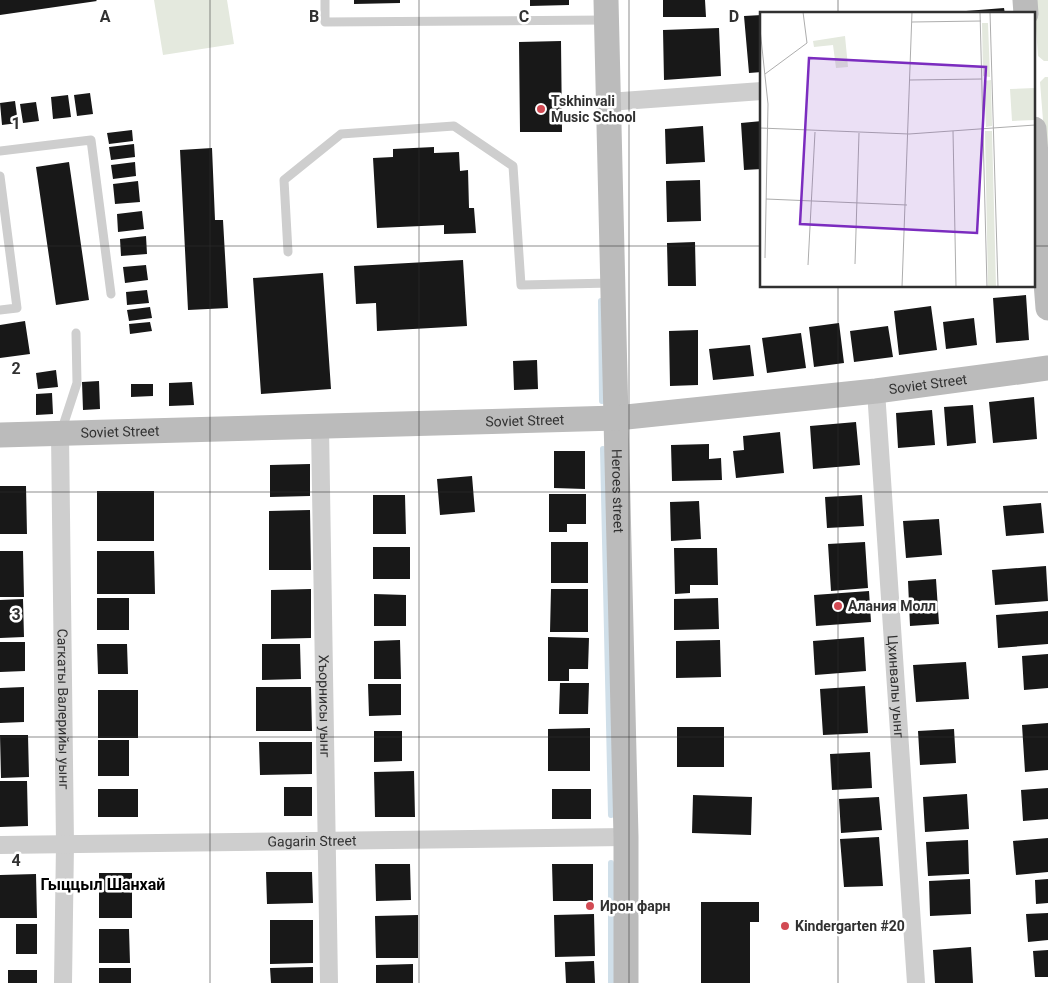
<svg xmlns="http://www.w3.org/2000/svg" width="1048" height="983" viewBox="0 0 1048 983" font-family="Roboto,sans-serif">
	<rect width="100%" height="100%" fill="#fff"/>
	<!-- green -->
	<path fill="#e4e9de" d="M154,0h73l7,44 -71,11z
		M1034,0h14v61h-4l-6,-5z
		M1045,77h3v107l-8,-102z"/>
	<g fill="none" stroke-linecap="round" stroke-linejoin="round">
		<!-- stream -->
		<path stroke="#d0dfe9" stroke-width="6" d="M601,301l1,100
			M603,449l8,366
			M611,863v120"/>
	</g>
	<!-- building -->
	<path fill="#181818" d="M0,0h96l1,1 -97,14z
		M354,0h46v3l-46,1z
		M530,0h39v5l-39,1z
		M663,0h42l1,17h-43z
		M1004,8l1,6h-39v-3z
		M762,15v57l-13,1 -5,-57z
		M719,28l2,48 -57,4 -1,-50z
		M561,41l1,91h-42l-1,-90z
		M90,93l3,21 -16,2 -3,-21z
		M68,95l3,22 -18,2 -2,-22z
		M15,101l3,22 -16,2 -2,-22z
		M36,102l3,19 -16,2 -3,-19z
		M762,121v48l-18,1 -3,-47z
		M703,126l2,36 -39,2 -1,-35z
		M132,130l1,11 -24,3 -2,-11z
		M134,144l1,13 -24,3 -2,-13z
		M434,147v6l25,-1 1,19 8,-1 1,38h5l2,25 -32,1v-9l-67,3 -4,-70 20,-1v-8z
		M212,148l3,72h8l5,88 -40,2 -8,-160z
		M69,162l20,138 -33,5 -20,-138z
		M135,162l1,14 -23,3 -2,-14z
		M700,180l1,41 -34,1 -1,-41z
		M138,181l2,21 -25,2 -2,-20z
		M142,211l2,18 -26,3 -1,-18z
		M146,236l1,18 -26,2 -1,-17z
		M695,242l1,44h-28l-1,-43z
		M463,260l4,66 -90,5 -1,-28 -20,1 -2,-38z
		M146,265l2,15 -23,3 -2,-16z
		M323,273l8,116 -70,5 -8,-116z
		M147,290l2,13 -22,2 -1,-13z
		M1026,295l3,45 -33,3 -3,-45z
		M931,306l6,44 -38,5 -5,-44z
		M150,307l2,11 -23,3 -2,-11z
		M974,318l3,27 -31,4 -3,-27z
		M25,321l5,33 -30,4v-33z
		M150,322l2,9 -22,3 -1,-10z
		M839,323l5,40 -30,4 -5,-40z
		M888,326l5,31 -39,5 -4,-31z
		M698,330v55l-28,1 -1,-55z
		M801,333l5,35 -39,5 -5,-35z
		M750,345l4,31 -41,4 -4,-31z
		M537,360l1,29 -24,1 -1,-29z
		M56,370l2,17 -20,2 -2,-16z
		M99,381l1,28 -17,1 -1,-28z
		M192,382l2,23 -25,1v-23z
		M131,384h22v12l-22,1z
		M52,393l1,21 -17,1v-21z
		M1034,397l3,42 -44,4 -4,-41z
		M973,405l3,38 -29,3 -3,-39z
		M932,410l3,35 -37,3 -2,-35z
		M856,422l4,43 -47,4 -3,-43z
		M780,432l4,41 -48,5 -3,-27 11,-1 -1,-14z
		M709,444v15l12,-1 1,22 -50,1 -1,-36z
		M554,451h31v38l-31,-1z
		M310,464v32l-40,1v-32z
		M472,476l3,36 -35,3 -3,-36z
		M0,486h26l1,48h-27z
		M97,491h57v50h-57z
		M549,494h37v30h-19v8h-18z
		M373,495h32l1,39h-33z
		M862,495l2,31 -37,2 -2,-31z
		M699,501l2,38 -30,2 -1,-39z
		M1041,503l3,30 -38,3 -3,-30z
		M310,510l1,60h-42v-59z
		M939,519l3,36 -36,3 -3,-37z
		M551,542h37v41h-37z
		M865,542l3,46 -37,3 -3,-47z
		M373,547h37v32h-37z
		M674,548h43l1,37h-28v8l-15,1z
		M0,551h23l1,46h-24z
		M97,551h57l1,43h-58z
		M1046,566l2,35 -53,4 -3,-35z
		M936,579l3,45 -29,2 -2,-45z
		M311,589v49l-40,1v-49z
		M551,589h37v43h-38z
		M869,591l2,31 -55,4 -2,-31z
		M374,594l32,1v31h-32z
		M97,598h32v32h-32z
		M718,598l1,31 -45,1v-31z
		M23,599l1,38 -24,1v-38z
		M1048,611v33l-50,4 -2,-33z
		M548,637l41,1 -1,31h-19v12h-21z
		M864,637l2,34 -51,4 -2,-34z
		M400,640l1,39h-27v-38z
		M720,640l1,37 -45,1v-37z
		M0,642h25v29l-25,1z
		M97,644h30l1,30h-30z
		M262,644h38l1,35 -39,1z
		M1048,654v34l-24,2 -2,-34z
		M966,662l3,37 -53,3 -3,-37z
		M560,683h29l-1,31h-29z
		M368,684h33v31l-32,1z
		M865,686l3,47 -45,2 -3,-46z
		M24,687v35l-24,1v-35z
		M256,687h55l1,44h-56z
		M98,690h40v48h-40z
		M1048,723v47l-23,2 -3,-47z
		M677,727h47v40h-47z
		M590,728v43h-42v-42z
		M954,729l2,34 -36,2 -2,-34z
		M374,731h28v30l-28,1z
		M0,735h28l1,42 -28,1z
		M98,740h31v36h-31z
		M259,742h53v32l-52,1z
		M870,752l2,36 -40,2 -2,-36z
		M414,771l1,46h-40l-1,-45z
		M0,781h27l1,45 -28,1z
		M284,787h28v29h-28z
		M1048,788v31l-25,2 -2,-31z
		M98,789h40v28h-40z
		M552,789h39v30h-39z
		M967,794l2,35 -44,3 -2,-35z
		M693,795l59,2 -1,38 -59,-2z
		M879,797l3,33 -41,3 -2,-34z
		M879,837l4,49 -39,1 -4,-48z
		M1048,838v34l-32,3 -3,-34z
		M968,840l1,34 -41,2 -2,-34z
		M375,864h35l1,36 -35,1z
		M552,864h41v37h-40z
		M266,872h46l1,31 -46,1z
		M99,873h33v45h-33z
		M36,874l1,44h-37v-43z
		M970,879l1,35 -41,2 -1,-35z
		M1048,879v24l-12,1 -1,-24z
		M701,902h58v20h-9v61h-49z
		M1048,913v27l-20,2 -2,-28z
		M594,914l1,42 -40,1 -1,-42z
		M418,915v43h-42l-1,-42z
		M270,920h43v43l-43,1z
		M16,924h21v30h-21z
		M99,929h30l1,34h-31z
		M971,947l2,36h-38l-2,-33z
		M1048,950v27h-13l-2,-26z
		M594,961l1,22h-29l-1,-21z
		M413,964v19h-37v-18z
		M313,967v16h-42l-1,-15z
		M99,968h32v15h-32z
		M8,970h29v13h-29z"/>
	<g fill="none" stroke-linecap="round" stroke-linejoin="round">
		<!-- lane -->
		<path stroke="#cecece" stroke-width="9" d="M325,0v22l281,-2
			M0,151l91,-11 20,154
			M0,176l17,132 -17,2
			M288,252l-4,-72 57,-46 113,-8 59,40 8,119 90,-2
			M61,432l16,-49 -1,-50"/>
		<!-- street -->
		<g stroke="#cecece" stroke-width="18">
			<path d="M608,102l154,-11"/>
			<path id="s1" d="M876,391l40,592"/>
			<path id="s2" d="M320,427l9,556"/>
			<path id="s3" d="M60,434l5,410 -2,139"/>
			<path id="s4" d="M0,845l626,-8"/>
		</g>
		<!-- secondary -->
		<g stroke="#bbb" stroke-width="25">
			<path id="s5" d="M606,0l20,837v146"/>
			<path d="M1025,0l1,14"/>
			<path d="M1034,129l14,179"/>
			<path id="s6" d="M0,435l617,-17 259,-27 172,-23"/>
		</g>
	</g>
	<!-- grid -->
	<path fill="none" stroke="#313131" stroke-width="1" stroke-opacity="0.55" d="M210,0v983M419,0v983M629,0v983M838,0v14M0,246h762M1034,246h14M838,286v697M0,492h1048M0,737h1048"/>
	<!-- markers -->
	<g fill="#d24a53" stroke="#fff" stroke-width="2">
		<circle cx="541" cy="109" r="5"/>
		<circle cx="838" cy="606" r="5"/>
		<circle cx="590" cy="906" r="5"/>
		<circle cx="785" cy="926" r="5"/>
	</g>
	<g text-anchor="middle" stroke-width="5" stroke-linejoin="round" paint-order="stroke">
		<!-- poi labels -->
		<g font-size="14" font-weight="bold" fill="#313131" stroke="#fff" text-anchor="start">
			<text x="551" y="106">Tskhinvali<tspan x="551" dy="16">Music School</tspan></text>
			<text x="848" y="611">Алания Молл</text>
			<text x="600" y="911">Ирон фарн</text>
			<text x="795" y="931">Kindergarten #20</text>
		</g>
		<!-- street labels -->
		<g font-size="14" fill="#313131" stroke="#fff">
			<text dy="5" stroke="none"><textPath href="#s6" startOffset="930">Soviet Street</textPath></text>
			<text dy="5" stroke="none"><textPath href="#s6" startOffset="525">Soviet Street</textPath></text>
			<text dy="5" stroke="none"><textPath href="#s6" startOffset="120">Soviet Street</textPath></text>
			<text dy="5" stroke="none"><textPath href="#s5" startOffset="491">Heroes street</textPath></text>
			<text dy="5" stroke="none"><textPath href="#s1" startOffset="296">Цхинвалы уынг</textPath></text>
			<text dy="5" stroke="none"><textPath href="#s2" startOffset="279">Хъорнисы уынг</textPath></text>
			<text dy="5" stroke="none"><textPath href="#s3" startOffset="275">Сагкаты Валерийы уынг</textPath></text>
			<text dy="5" stroke="none"><textPath href="#s4" startOffset="312">Gagarin Street</textPath></text>
		</g>
		<!-- quarter labels -->
		<g font-size="16" font-weight="bold" fill="#000" stroke="#fff">
			<text x="103" y="890">Гыццыл Шанхай</text>
		</g>
	</g>
	<!-- overview -->
	<g transform="translate(760 12)">
		<rect width="275" height="275" fill="#fff"/>
		<path d="M222,11h6l2,54 -7,-1zM85,24l3,31 -12,1 -3,-23 -19,2 -1,-6zM231,68l1,46 -6,1 -2,-46zM275,76v32l-23,1 -2,-32zM225,119h7l4,156h-8z" fill="#e4e9de"/>
		<path fill="none" stroke="#adadad" stroke-width="1" d="M220,0l7,275M230,0l8,275M152,10l69,-1M0,17l8,75 -3,154M5,62l42,-31 -4,-31M150,68l72,-1M0,116l149,6 126,-9M193,119l3,156M6,187l141,6M95,252l4,-131M48,253l7,-133M142,275l10,-275"/>
		<path fill="#7b2cbf" fill-opacity="0.15" stroke="#7b2cbf" stroke-width="2.5" d="M49,46l177,9 -9,166 -177,-9z"/>
		<rect width="275" height="275" fill="none" stroke="#313131" stroke-width="2.5"/>
	</g>
	<g font-size="16" text-anchor="middle" font-weight="bold" fill="#313131" stroke="#fff" stroke-width="5" stroke-linejoin="round" paint-order="stroke">
		<text x="105" y="22">A</text>
		<text x="314" y="22">B</text>
		<text x="524" y="22">C</text>
		<text x="734" y="22">D</text>
		<text x="16" y="129">1</text>
		<text x="16" y="374">2</text>
		<text x="16" y="620">3</text>
		<text x="16" y="866">4</text>
	</g>
</svg>
